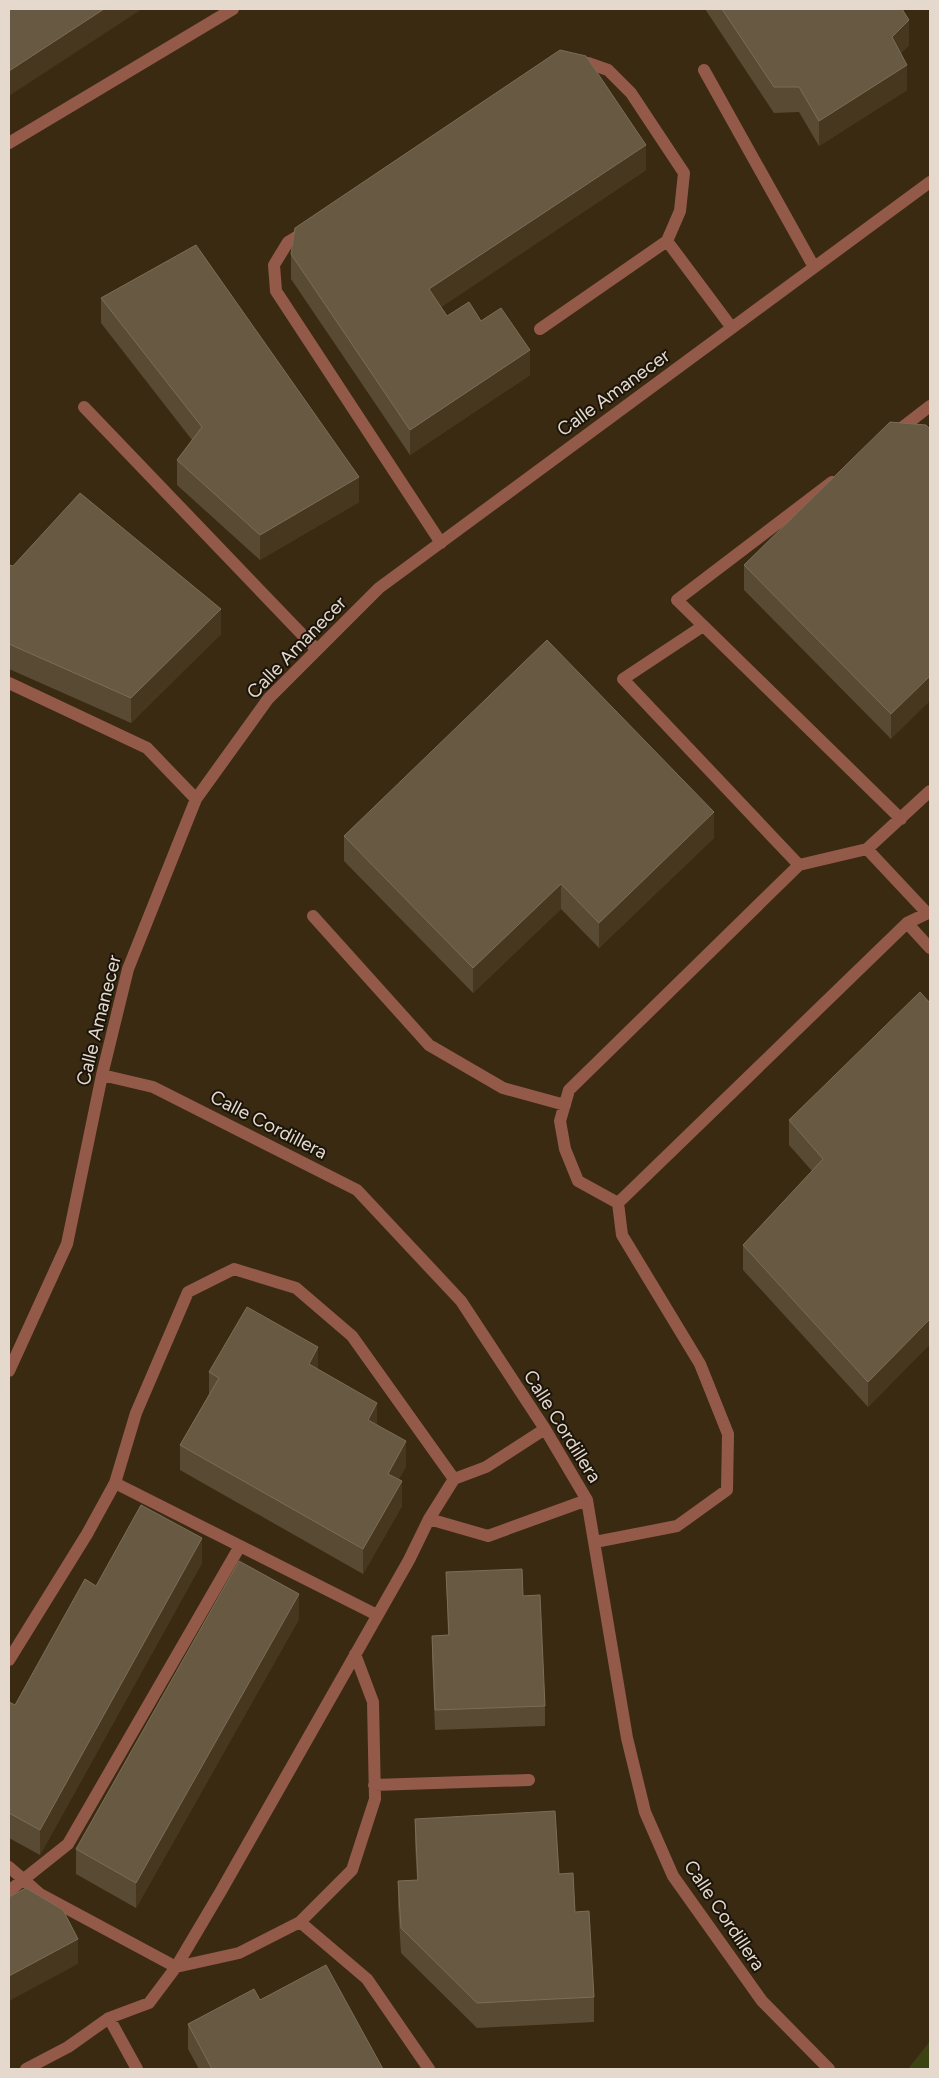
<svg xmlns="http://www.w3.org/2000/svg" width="939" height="2078" viewBox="0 0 939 2078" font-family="Figtree,sans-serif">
	<rect width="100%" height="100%" fill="#3a2a12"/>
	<!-- green -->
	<path fill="#3c4211" d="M930,2041v28h-22z"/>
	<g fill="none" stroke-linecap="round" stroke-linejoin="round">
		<!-- minor -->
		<path stroke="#935a4a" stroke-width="12" d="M704,70l110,197
			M9,143l224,-134
			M306,231l-18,11 -14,23 2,26 165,252
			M667,241l65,87
			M540,329l127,-88 13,-30 4,-38 -53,-80 -23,-23 -20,-7 -14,1
			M84,407l233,243
			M895,433l35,-27
			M832,482l-155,118 224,219
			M703,626l-80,53 176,186 68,-16 63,-58
			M9,683l138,65 49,51
			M867,849l60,64
			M313,916l116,129 74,43 62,17
			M907,923l23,25
			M102,1075l51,12 204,103 104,111 84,128 42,71 40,238 18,74 28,64 89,125 67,68
			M618,1203l-40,-22 -13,-32 -5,-28 9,-31 230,-225
			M9,1371l58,-127 35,-169 26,-106 68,-170 72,-100 111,-111 551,-406
			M115,1483l262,132
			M429,1519l59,17 99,-36
			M595,1542l82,-16 50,-36 1,-56 -28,-70 -78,-129 -4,-32 289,-280 23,-11
			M9,1660l78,-126 28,-51 21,-70 52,-121 46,-23 62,19 56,48 102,143
			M374,1785l155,-5
			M9,1867l31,27 136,73 63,-14 61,-31 67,57 62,90
			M9,1891l59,-47 172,-298
			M300,1922l52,-52 23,-71 -2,-97 -18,-48
			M109,2018l28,51
			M26,2069l42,-22 41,-29 40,-15 27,-36 45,-76 188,-331 20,-41 25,-40 32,-12 59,-38"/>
	</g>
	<!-- wall -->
	<path fill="#594a33" d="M705,9h197l7,36 -8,8 6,37 -88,56 -20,-34 -25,1z
		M646,170l-205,137 6,9 34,5 49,54 -120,80 -119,-176v-25z
		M101,298l258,204 -99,58 -83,-75v-25l15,-20 -91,-117z
		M926,425l-35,314 -147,-149v-25z
		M9,565l4,1 208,68 -90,89 -122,-54z
		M344,836l370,2 -115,110 -38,-39 -88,84 -129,-132z
		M930,1003v341l-62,63 -125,-137v-25l69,-74 -23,-26v-25z
		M318,1369l59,56 29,42 -8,12 4,27 -39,68 -183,-104v-25l29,-51v-22z
		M202,1563l-162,292 -31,-17v-136l6,3 81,-119z
		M446,1572l77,24 22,110v20l-110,4 -3,-74v-20l16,-1z
		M299,1619l-163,289 -60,-34v-25z
		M415,1819l144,55 16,38 19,85v25l-117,6 -76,-75 -3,-47v-25l19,-1 -2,-36z
		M260,2000l123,69h-184l-11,-20v-25z"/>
	<!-- shaded-wall -->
	<path fill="#47371f" d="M104,9h38l-133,87v-25z
		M909,20v25l-17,17v-25z
		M907,65v25l-88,56v-25z
		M646,145v25l-217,145v-26z
		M530,350v25l-120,80v-25z
		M359,477v25l-99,58v-25z
		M221,609v25l-90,89v-25z
		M930,676v25l-39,38v-25z
		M714,812v26l-115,110v-25z
		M561,884v25l-88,84v-25z
		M930,1319v25l-62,63v-25z
		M318,1347v25l-9,-8z
		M377,1403v25l-9,-8z
		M406,1441v26l-18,32v-25z
		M402,1481v25l-39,68v-25z
		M202,1538v25l-162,292v-25z
		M299,1594v25l-163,289v-25z
		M78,1939v25l-69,37v-25z"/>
	<!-- building -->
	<path fill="#685943" stroke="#7c6d58" d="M9,9h95l-95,62z
		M722,9h180l7,11 -17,17 15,28 -88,56 -20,-34h-25z
		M560,50l26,6 60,89 -217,144 18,27 22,-14 12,19 20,-13 29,42 -120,80 -119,-176 4,-26z
		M196,245l163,232 -99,58 -83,-75 25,-33 -101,-129z
		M890,422l36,3 4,4v247l-39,38 -147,-149z
		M80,493l141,116 -90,89 -122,-54v-79l4,1z
		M547,640l167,172 -115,111 -38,-39 -88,84 -129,-132z
		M920,992l10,11v316l-62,63 -125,-137 80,-86 -34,-39z
		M247,1307l71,40 -9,17 68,39 -9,17 38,21 -18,33 14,7 -39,68 -183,-104 39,-67 -10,-6z
		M141,1505l61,33 -162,292 -31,-17v-111l6,3 70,-126 11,7z
		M239,1561l60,33 -163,289 -60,-34z
		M522,1569l1,27 17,-1 5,111 -110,4 -3,-74 17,-1 -3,-63z
		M555,1811l4,63 14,-1 2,39 14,-1 5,86 -117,6 -76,-75 -3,-47 20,-1 -3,-61z
		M26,1888l37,22 15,29 -69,37v-79z
		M326,1965l57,104h-171l-24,-45 66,-35 6,11z"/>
	<g text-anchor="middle" stroke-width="4" stroke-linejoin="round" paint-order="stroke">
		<!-- street labels -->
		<g font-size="19" fill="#e4d9cc" stroke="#1b140a">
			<text transform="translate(613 392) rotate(-36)" y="7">Calle Amanecer</text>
			<text transform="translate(296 647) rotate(-46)" y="7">Calle Amanecer</text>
			<text transform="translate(98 1020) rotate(-76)" y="7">Calle Amanecer</text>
			<text transform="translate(269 1124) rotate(27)" y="7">Calle Cordillera</text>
			<text transform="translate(563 1426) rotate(58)" y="7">Calle Cordillera</text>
			<text transform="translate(725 1915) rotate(56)" y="7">Calle Cordillera</text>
		</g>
	</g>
	<!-- border -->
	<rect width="939" height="2078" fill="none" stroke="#e4d9cc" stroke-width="20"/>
</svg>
